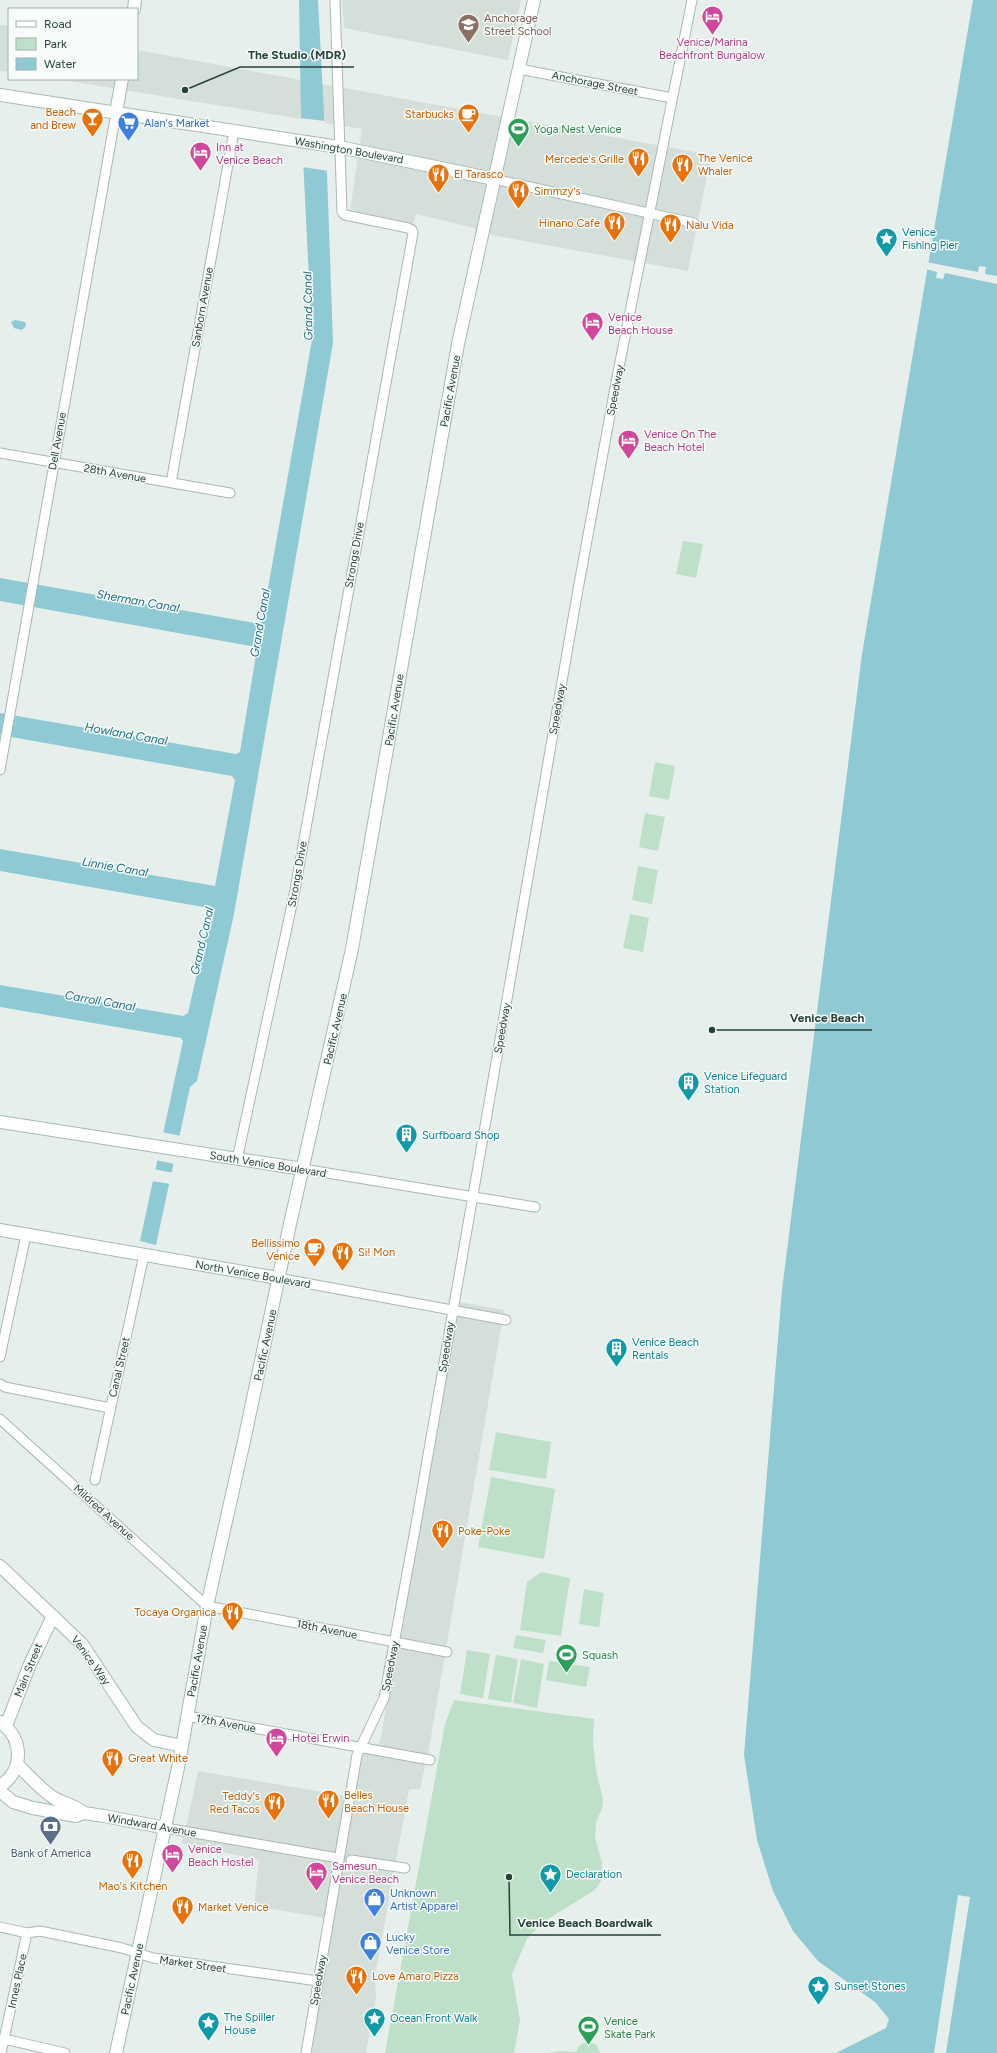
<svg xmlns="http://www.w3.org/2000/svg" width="997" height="2053" viewBox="0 0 997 2053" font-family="Figtree,sans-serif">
	<rect width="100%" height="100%" fill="#e6efeb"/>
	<!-- built -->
	<path fill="#d4dfda" d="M342,0h179l-13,60 -164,-32z
		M0,25l9,1v46l-9,-1z
		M137,50l574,105 -23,116 -196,-36 -22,-8 -54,-13 -3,11 -63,-14 12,-82 -305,-50h80z
		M459,1302l45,8 -76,444 -8,35h-11l-34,188 1,19 -10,57h-56l22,-134 -78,-13 5,-46 -78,-17 8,-29 9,-43 154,26 7,-41 21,-14z"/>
	<!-- green -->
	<path fill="#bfe0c8" d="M683,541l20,3 -7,34 -20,-4z
		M655,762l20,4 -6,34 -20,-4z
		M645,813l20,4 -7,34 -19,-4z
		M638,866l20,4 -6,34 -20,-4z
		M630,914l19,4 -6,34 -20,-4z
		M496,1432l55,10 -5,37 -57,-9z
		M491,1477l64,12 -11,70 -66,-12z
		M541,1572l29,6 -9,58 -41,-6 7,-48z
		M584,1589l20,4 -5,34 -20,-3z
		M516,1635l30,5 -3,13 -30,-5z
		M467,1650l23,4 -7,44 -23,-4z
		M496,1655l22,4 -7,44 -23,-4z
		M521,1659l23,5 -7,44 -24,-5z
		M549,1661l41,6 -4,20 -40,-7z
		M454,1700l140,19 -1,24 3,27 7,30 -1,9 -6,13 -1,15 7,26 -1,18 -6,9 -52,32 -16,17 -15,35 8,46 -6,33h-129l60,-329z
		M585,2042l11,2 4,9h-51l11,-2 16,1 3,-6z"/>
	<!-- water -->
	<path fill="#8ec9d4" d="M299,0h19l9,172 6,171 -99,571 -37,167 -7,6 -34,158 -16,-4 43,-200 -2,-3 -181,-31v-22l183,31 5,-3 23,-101 -2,-4 -209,-37v-22l215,37 20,-106 -3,-4 -232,-41v-22l236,41 4,-2 17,-103 -1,-2 -256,-46v-23l260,46 2,-2 50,-282 -11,-223z
		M973,0h24v2053h-161l50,-25 3,-9 -14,-17 -57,-41 -25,-30 -20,-40 -16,-51 -13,-85 38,-465 80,-636z
		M15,320l10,2 1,4 -4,4 -8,-2 -3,-6z"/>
	<!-- pier -->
	<path fill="#e6efeb" d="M299,118l26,3 4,50 -27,-4z
		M926,262l52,10 1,-6 7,1 -1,7 12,2v8l-52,-11 -2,6 -7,-1 1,-6 -12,-3z
		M169,1095l-7,37 19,4 8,-35 -14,63 -20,-4z
		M153,1169l21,4 -3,11 -20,-3z
		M958,1895l12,2 -24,156h-12z"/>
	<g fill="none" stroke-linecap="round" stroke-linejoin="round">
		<defs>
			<path id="street" d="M519,69l153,29
				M494,179l200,44
				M0,453l230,40
				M171,483l63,-352
				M0,770l116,-657
				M237,1160l57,-265 119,-662 -1,-3 -4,-2 -63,-13 -3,-3 -7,-212
				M303,1169l232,38
				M278,1278l228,42
				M0,1357l26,-122
				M0,1384l5,3 105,21
				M0,1419l207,187 240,46
				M95,1480l49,-225
				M187,1716l243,44
				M166,1828l172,30
				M351,1860l54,8
				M0,1927l27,6 13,-2 82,17 31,10 165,23
				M4,2039l61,14
				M1,2053l26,-120
				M306,2053l51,-298 27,-57 31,-168 162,-935 40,-218 75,-377"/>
			<path id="secondary" d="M134,9l1,-9
				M0,95l339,52 155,32
				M116,113l6,-34
				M0,1122l303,47
				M0,1230l278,48
				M0,1566l82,78 55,83 17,13 28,6
				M6,1726l24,-62 23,-48
				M17,1764c12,12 23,25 37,34 10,6 21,7 30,15
				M0,1786c24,-15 24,-48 0,-64
				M0,1791l13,11 20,6 43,8 8,-3 20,3 62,12
				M116,2053l63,-290 28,-157 37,-165 46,-217 62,-275 106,-605 76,-344"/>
		</defs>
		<!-- street casing -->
		<use href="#street" stroke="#a8b8b2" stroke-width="11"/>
		<!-- secondary casing -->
		<use href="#secondary" stroke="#a4bbb3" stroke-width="14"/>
		<!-- street -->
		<use href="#street" stroke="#fff" stroke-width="9"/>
		<!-- secondary -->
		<use href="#secondary" stroke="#fff" stroke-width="12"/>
	</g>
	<!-- icons -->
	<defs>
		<symbol id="hotel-pin" viewBox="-11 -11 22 30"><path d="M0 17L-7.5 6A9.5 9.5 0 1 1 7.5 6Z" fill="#d1479c" stroke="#f7fbf9"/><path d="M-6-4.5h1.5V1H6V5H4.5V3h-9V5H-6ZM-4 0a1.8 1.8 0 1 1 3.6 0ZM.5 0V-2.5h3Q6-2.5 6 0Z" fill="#fff"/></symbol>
		<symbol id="school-pin" viewBox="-11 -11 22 30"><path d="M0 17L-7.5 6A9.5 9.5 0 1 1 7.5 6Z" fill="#8d6e63" stroke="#f7fbf9"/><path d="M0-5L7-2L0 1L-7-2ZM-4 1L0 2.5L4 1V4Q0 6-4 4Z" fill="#fff"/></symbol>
		<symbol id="cafe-pin" viewBox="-11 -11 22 30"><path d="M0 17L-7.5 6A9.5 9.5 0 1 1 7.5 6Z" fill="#e8710a" stroke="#f7fbf9"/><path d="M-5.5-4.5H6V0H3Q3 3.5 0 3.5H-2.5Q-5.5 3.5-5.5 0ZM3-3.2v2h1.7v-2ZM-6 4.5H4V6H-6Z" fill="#fff"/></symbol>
		<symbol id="bar-pin" viewBox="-11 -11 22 30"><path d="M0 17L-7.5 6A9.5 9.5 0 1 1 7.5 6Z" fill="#e8710a" stroke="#f7fbf9"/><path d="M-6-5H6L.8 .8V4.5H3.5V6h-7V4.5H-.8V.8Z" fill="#fff"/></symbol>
		<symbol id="supermarket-pin" viewBox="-11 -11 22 30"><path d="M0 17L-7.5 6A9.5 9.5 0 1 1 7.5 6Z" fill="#3f7fe0" stroke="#f7fbf9"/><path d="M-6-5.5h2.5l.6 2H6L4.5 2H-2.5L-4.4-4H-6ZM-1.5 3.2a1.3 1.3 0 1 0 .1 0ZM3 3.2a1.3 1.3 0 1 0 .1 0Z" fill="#fff"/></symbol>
		<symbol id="stadium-pin" viewBox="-11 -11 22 30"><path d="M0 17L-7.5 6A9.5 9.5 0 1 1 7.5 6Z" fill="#2e9e5b" stroke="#f7fbf9"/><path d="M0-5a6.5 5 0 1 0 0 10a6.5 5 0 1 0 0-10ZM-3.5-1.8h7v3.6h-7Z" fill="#fff"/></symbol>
		<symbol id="restaurant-pin" viewBox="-11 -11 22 30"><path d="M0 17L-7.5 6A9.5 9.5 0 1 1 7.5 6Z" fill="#e8710a" stroke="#f7fbf9"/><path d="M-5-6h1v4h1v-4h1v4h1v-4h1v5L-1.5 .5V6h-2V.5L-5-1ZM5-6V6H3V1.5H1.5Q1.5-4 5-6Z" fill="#fff"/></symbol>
		<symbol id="sight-pin" viewBox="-11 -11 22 30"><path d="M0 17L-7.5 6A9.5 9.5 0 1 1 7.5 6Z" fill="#0f9aa8" stroke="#f7fbf9"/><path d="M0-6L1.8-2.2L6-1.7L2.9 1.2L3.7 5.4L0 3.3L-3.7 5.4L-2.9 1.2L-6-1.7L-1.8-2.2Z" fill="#fff"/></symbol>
		<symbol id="building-pin" viewBox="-11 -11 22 30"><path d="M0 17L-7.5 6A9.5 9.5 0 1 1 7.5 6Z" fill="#0f9aa8" stroke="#f7fbf9"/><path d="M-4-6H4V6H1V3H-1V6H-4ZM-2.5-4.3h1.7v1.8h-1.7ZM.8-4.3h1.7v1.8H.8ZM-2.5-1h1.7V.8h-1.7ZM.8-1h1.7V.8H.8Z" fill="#fff"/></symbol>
		<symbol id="bank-pin" viewBox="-11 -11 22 30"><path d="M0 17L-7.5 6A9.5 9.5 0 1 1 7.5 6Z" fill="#5c6f8a" stroke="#f7fbf9"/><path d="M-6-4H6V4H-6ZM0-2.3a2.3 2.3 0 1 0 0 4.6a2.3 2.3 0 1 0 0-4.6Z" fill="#fff"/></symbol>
		<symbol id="shop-pin" viewBox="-11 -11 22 30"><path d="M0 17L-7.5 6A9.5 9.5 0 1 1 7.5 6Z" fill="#3f7fe0" stroke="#f7fbf9"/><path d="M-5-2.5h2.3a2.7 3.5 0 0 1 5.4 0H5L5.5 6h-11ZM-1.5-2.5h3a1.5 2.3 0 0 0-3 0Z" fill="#fff"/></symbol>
	</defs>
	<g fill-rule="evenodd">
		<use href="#hotel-pin" x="700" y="4" width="25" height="34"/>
		<use href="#school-pin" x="456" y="12" width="25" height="34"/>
		<use href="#cafe-pin" x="456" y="102" width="25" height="34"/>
		<use href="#bar-pin" x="80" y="106" width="25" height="34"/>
		<use href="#supermarket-pin" x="116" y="110" width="25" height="34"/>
		<use href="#stadium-pin" x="506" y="116" width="25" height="34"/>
		<use href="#hotel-pin" x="188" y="140" width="25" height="34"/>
		<use href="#restaurant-pin" x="626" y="146" width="25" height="34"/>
		<use href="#restaurant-pin" x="670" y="152" width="25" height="34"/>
		<use href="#restaurant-pin" x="426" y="162" width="25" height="34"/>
		<use href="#restaurant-pin" x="506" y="178" width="25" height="34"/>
		<use href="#restaurant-pin" x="602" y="210" width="25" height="34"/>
		<use href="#restaurant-pin" x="658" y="212" width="25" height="34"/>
		<use href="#sight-pin" x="874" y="226" width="25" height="34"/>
		<use href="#hotel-pin" x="580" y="310" width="25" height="34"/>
		<use href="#hotel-pin" x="616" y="428" width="25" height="34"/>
		<use href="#building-pin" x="676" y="1070" width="25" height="34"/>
		<use href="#building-pin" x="394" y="1122" width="25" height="34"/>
		<use href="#cafe-pin" x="302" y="1236" width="25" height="34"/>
		<use href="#restaurant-pin" x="330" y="1240" width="25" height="34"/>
		<use href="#building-pin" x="604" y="1336" width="25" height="34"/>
		<use href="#restaurant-pin" x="430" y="1518" width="25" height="34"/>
		<use href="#restaurant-pin" x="220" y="1600" width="25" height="34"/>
		<use href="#stadium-pin" x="554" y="1642" width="25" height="34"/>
		<use href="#hotel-pin" x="264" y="1726" width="25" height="34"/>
		<use href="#restaurant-pin" x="100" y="1746" width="25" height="34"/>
		<use href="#restaurant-pin" x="316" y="1788" width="25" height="34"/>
		<use href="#restaurant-pin" x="262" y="1790" width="25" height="34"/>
		<use href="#bank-pin" x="38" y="1814" width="25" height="34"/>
		<use href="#hotel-pin" x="160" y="1842" width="25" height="34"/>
		<use href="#restaurant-pin" x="120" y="1848" width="25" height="34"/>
		<use href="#hotel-pin" x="304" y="1860" width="25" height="34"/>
		<use href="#sight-pin" x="538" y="1862" width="25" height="34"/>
		<use href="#shop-pin" x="362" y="1886" width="25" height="34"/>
		<use href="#restaurant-pin" x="170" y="1894" width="25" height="34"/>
		<use href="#shop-pin" x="358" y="1930" width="25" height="34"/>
		<use href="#restaurant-pin" x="344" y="1964" width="25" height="34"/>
		<use href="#sight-pin" x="806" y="1974" width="25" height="34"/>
		<use href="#sight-pin" x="362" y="2006" width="25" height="34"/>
		<use href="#sight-pin" x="196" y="2010" width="25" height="34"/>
		<use href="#stadium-pin" x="576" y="2014" width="25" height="34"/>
	</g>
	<g text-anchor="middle" stroke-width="3" stroke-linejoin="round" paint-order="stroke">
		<!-- education labels -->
		<g font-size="11" fill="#785e54" stroke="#f7fbf9" text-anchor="start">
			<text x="484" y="22">Anchorage<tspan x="484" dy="13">Street School</tspan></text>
		</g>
		<!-- hotel labels -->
		<g font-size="11" fill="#b23c85" stroke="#f7fbf9" text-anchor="start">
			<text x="712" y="46" text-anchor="middle">Venice/Marina<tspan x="712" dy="13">Beachfront Bungalow</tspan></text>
			<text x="216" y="151">Inn at<tspan x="216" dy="13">Venice Beach</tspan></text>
			<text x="608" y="321">Venice<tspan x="608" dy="13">Beach House</tspan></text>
			<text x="644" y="438">Venice On The<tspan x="644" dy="13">Beach Hotel</tspan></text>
			<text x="292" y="1742">Hotel Erwin</text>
			<text x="188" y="1853">Venice<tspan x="188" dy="13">Beach Hostel</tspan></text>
			<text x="332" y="1870">Samesun<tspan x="332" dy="13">Venice Beach</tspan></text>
		</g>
		<!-- street labels -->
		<g font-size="11" fill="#24423a" stroke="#f7fbf9">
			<text transform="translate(595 83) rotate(11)" y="4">Anchorage Street</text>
			<text transform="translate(349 150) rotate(10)" y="4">Washington Boulevard</text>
			<text transform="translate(202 307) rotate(-80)" y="4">Sanborn Avenue</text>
			<text transform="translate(615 390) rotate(-79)" y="4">Speedway</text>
			<text transform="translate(450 391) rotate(-80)" y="4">Pacific Avenue</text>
			<text transform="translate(57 441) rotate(-80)" y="4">Dell Avenue</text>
			<text transform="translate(115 473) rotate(10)" y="4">28th Avenue</text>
			<text transform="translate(354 555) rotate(-80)" y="4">Strongs Drive</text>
			<text transform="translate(557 709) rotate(-80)" y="4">Speedway</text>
			<text transform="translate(394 710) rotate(-81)" y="4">Pacific Avenue</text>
			<text transform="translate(297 874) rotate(-80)" y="4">Strongs Drive</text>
			<text transform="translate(502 1028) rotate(-80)" y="4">Speedway</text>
			<text transform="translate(335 1029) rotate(-77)" y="4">Pacific Avenue</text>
			<text transform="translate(268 1164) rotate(9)" y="4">South Venice Boulevard</text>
			<text transform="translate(253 1274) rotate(10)" y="4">North Venice Boulevard</text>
			<text transform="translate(265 1345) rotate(-78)" y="4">Pacific Avenue</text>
			<text transform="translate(446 1347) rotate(-81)" y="4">Speedway</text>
			<text transform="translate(119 1367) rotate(-77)" y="4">Canal Street</text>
			<text transform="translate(104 1512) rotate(42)" y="4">Mildred Avenue</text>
			<text transform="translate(327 1629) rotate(11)" y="4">18th Avenue</text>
			<text transform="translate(91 1660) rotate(54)" y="4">Venice Way</text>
			<text transform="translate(197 1661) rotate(-80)" y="4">Pacific Avenue</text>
			<text transform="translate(390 1666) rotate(-79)" y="4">Speedway</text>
			<text transform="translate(28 1670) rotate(-68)" y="4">Main Street</text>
			<text transform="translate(226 1723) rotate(10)" y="4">17th Avenue</text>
			<text transform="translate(152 1825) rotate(10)" y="4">Windward Avenue</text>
			<text transform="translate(193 1964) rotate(8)" y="4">Market Street</text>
			<text transform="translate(132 1979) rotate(-78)" y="4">Pacific Avenue</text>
			<text transform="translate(318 1980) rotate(-80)" y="4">Speedway</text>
			<text transform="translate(17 1981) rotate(-78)" y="4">Innes Place</text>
		</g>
		<!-- food labels -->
		<g font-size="11" fill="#c56008" stroke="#f7fbf9" text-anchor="start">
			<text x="76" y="116" text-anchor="end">Beach<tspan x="76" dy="13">and Brew</tspan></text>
			<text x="454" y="118" text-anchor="end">Starbucks</text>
			<text x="698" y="162">The Venice<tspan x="698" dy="13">Whaler</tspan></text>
			<text x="624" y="163" text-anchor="end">Mercede's Grille</text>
			<text x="454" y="178">El Tarasco</text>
			<text x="534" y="195">Simmzy's</text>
			<text x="600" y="227" text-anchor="end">Hinano Cafe</text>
			<text x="686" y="229">Nalu Vida</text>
			<text x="300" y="1247" text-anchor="end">Bellissimo<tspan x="300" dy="13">Venice</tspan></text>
			<text x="358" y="1256">Si! Mon</text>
			<text x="458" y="1535">Poke-Poke</text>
			<text x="216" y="1616" text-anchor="end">Tocaya Organica</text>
			<text x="128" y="1762">Great White</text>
			<text x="344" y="1799">Belles<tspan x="344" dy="13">Beach House</tspan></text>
			<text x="260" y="1800" text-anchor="end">Teddy's<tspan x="260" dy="13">Red Tacos</tspan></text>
			<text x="133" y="1890" text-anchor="middle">Mao's Kitchen</text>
			<text x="198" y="1911">Market Venice</text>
			<text x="372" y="1980">Love Amaro Pizza</text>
		</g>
		<!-- shop labels -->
		<g font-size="11" fill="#366cbe" stroke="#f7fbf9" text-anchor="start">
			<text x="144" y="127">Alan's Market</text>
			<text x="390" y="1897">Unknown<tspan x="390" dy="13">Artist Apparel</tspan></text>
			<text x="386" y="1941">Lucky<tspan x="386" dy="13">Venice Store</tspan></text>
		</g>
		<!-- leisure labels -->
		<g font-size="11" fill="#27864d" stroke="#f7fbf9" text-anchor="start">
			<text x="534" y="133">Yoga Nest Venice</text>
			<text x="582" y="1659">Squash</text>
			<text x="604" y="2025">Venice<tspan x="604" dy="13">Skate Park</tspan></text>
		</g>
		<!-- culture labels -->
		<g font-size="11" fill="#0d838f" stroke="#f7fbf9" text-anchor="start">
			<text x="902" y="236">Venice<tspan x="902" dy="13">Fishing Pier</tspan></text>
			<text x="704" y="1080">Venice Lifeguard<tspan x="704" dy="13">Station</tspan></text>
			<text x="422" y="1139">Surfboard Shop</text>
			<text x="632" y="1346">Venice Beach<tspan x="632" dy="13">Rentals</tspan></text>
			<text x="566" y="1878">Declaration</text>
			<text x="834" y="1990">Sunset Stones</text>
			<text x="224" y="2021">The Spiller<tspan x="224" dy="13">House</tspan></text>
			<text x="390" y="2022">Ocean Front Walk</text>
		</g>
		<!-- service labels -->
		<g font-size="11" fill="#4e5e75" stroke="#f7fbf9">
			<text x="51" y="1857">Bank of America</text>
		</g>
		<!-- water labels -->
		<g font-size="12" font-style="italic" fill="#1c6f80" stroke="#f7fbf9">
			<text transform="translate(308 306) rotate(-91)" y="4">Grand Canal</text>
			<text transform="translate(138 601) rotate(10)" y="4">Sherman Canal</text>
			<text transform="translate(260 623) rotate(-80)" y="4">Grand Canal</text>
			<text transform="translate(126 734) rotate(10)" y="4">Howland Canal</text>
			<text transform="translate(115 867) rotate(10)" y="4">Linnie Canal</text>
			<text transform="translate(202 941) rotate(-77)" y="4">Grand Canal</text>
			<text transform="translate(100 1001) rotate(10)" y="4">Carroll Canal</text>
		</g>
	</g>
	<!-- callouts -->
	<path fill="none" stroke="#24423a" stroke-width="1.5" d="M185 90L240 67H354M712 1030L781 1030H872M509 1877L510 1935H661"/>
	<g fill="#24423a" stroke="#f7fbf9" stroke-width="1.5">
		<circle cx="185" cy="90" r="4"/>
		<circle cx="712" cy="1030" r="4"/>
		<circle cx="509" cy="1877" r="4"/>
	</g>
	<g font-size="12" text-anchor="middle" font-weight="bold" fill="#24423a" stroke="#f7fbf9" stroke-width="3" stroke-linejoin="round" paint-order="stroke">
		<text x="297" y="59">The Studio (MDR)</text>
		<text x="827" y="1022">Venice Beach</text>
		<text x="585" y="1927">Venice Beach Boardwalk</text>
	</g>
	<!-- legend -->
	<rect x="8" y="8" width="130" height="72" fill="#f7fbf9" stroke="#a3b1ad"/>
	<rect x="16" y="21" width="20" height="6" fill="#ffffff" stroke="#a3b1ad"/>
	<text x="44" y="28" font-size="12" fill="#24423a">Road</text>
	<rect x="16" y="38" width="20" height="12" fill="#bfe0c8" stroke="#a3b1ad"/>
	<text x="44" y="48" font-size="12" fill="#24423a">Park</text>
	<rect x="16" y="58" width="20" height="12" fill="#8ec9d4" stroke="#a3b1ad"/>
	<text x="44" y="68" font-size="12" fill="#24423a">Water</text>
</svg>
